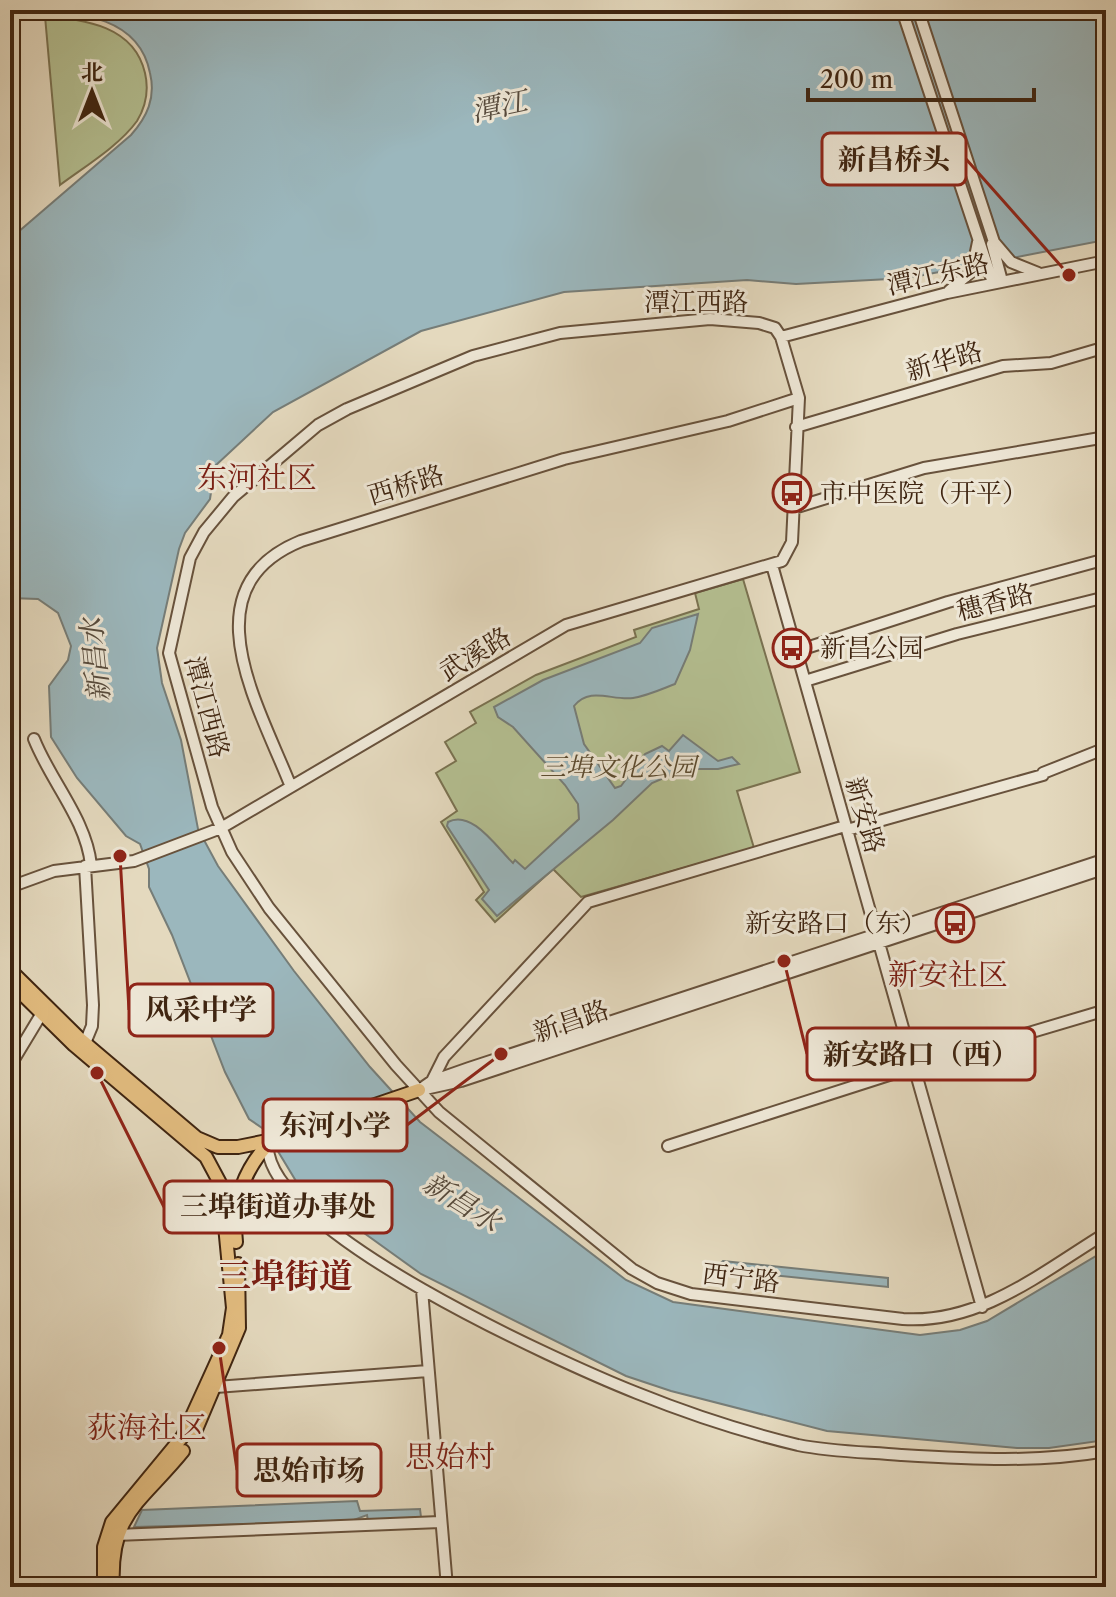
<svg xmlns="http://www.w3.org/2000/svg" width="1116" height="1597" viewBox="0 0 1116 1597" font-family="'Libre Caslon Text','Noto Serif SC',serif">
	<rect width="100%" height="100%" fill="#e4d9be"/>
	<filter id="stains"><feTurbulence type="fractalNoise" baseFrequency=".0025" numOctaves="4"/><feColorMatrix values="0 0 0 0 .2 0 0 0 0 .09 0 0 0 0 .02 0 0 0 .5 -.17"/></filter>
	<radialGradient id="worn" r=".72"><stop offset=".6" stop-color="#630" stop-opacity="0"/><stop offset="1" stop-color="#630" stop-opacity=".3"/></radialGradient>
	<!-- green -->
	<path fill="#b4bf91" stroke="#7a7251" stroke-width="2" d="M45,16c41,4 89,10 100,57 4,17 1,33 -8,48 -18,25 -53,46 -77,64z
		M743,579l57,193 -63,19 17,57 -173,49 -28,-28 -58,53 -19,-22 8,-8 -43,-70 16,-11 -21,-38 20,-12 -11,-19 31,-19 -6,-11 66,-37 100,-38 -2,-7 65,-21 -4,-16z"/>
	<!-- water -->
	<path fill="#9bb7bd" stroke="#767d78" stroke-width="2" d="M34,10h1072v224l-7,2 1,5 -192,37 -112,6 -49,-4 -183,12 -143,39 -148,81 -58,54 -5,33 -25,34 -6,16 -22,99 5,35 19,57 17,89 20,37 76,105 76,96 50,55 206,158 47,22 247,33 40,-5 27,-9 119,-71v190l-57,8h-32l-190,-17 -156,-40 -45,-15 -205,-102 -107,-77 -18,-16 -31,-51 -16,-11 -24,-47 -53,-137 -23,-48v-18l-9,-25 -14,-8 -49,-58 -26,-41 -2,-51 19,-26 3,-14 -13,-33 -20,-14 -28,-1v-359l121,-104c16,-18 25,-37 19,-62 -11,-56 -69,-60 -116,-63z
		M698,614l-8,36 -15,34c-13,5 -28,12 -42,14 -21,3 -43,-12 -59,8l10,38 31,44 6,-2 24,-32 17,-8 7,5 14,-16 35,26 14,-4 7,7 -21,5h-33l-33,14 -39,37 -116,96 -15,-17 7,-9 -42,-64 1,-4c24,-13 49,26 65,41l2,-3 10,9 54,-50 -1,-15 -13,-19 -52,-58 -15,-10 -4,-10 49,-27 97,-37 12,-15z
		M723,1261l165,17v9l-175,-18z
		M357,1501l3,10 60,-2 1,8 -53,4 -1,-6 -16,6 -217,6 8,-17z"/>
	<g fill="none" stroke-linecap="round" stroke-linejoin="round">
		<defs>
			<path id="minor" d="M902,10l91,273
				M918,10l76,232 17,20 27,11
				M992,244l10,37
				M949,291l23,-20 6,-29
				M781,337l166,-44 159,-32
				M796,427l207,-61 48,-3 55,-16
				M794,508l130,-40 182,-31
				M772,565l210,742
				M797,651l151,-49 158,-43
				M805,681l152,-47 149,-37
				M34,739c17,43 52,80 57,126
				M1043,773l63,-25
				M291,787c-31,-80 -105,-199 10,-246l263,-82 164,-38 71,-23
				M847,830l196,-55
				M85,866l8,139 -1,21 -7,17
				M10,887l44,-16 80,-10 87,-33 345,-203 216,-64 10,-19 7,-144 -18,-61 -6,-9 -16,-5 -49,-4 -150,14 -87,23 -126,53 -29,16 -85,72 -29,35 -14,26 -21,95 43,154 20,45 37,56 127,157 43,47 193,157 25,14 34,11 212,25c78,5 139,-47 203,-86
				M10,1066l32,-53
				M432,1081l12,-24 144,-155 257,-76
				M425,1089l36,-8 645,-213
				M419,1090l13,-9 37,-13 637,-209
				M268,1143c-7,86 296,221 369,250 52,21 107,39 161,52 34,7 69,7 103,10 69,4 137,8 205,-4
				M668,1146l246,-79 192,-57
				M235,1206l29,-13 27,5
				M422,1290l25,297
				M216,1387l212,-16
				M116,1535l324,-13"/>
			<path id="major" d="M10,970l69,68 118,100 21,9h20l34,-7 147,-50
				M10,982l64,63 132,112 15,28 12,123 -4,27 -46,101 -71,86 -8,25v40
				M236,1242c-4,-39 8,-74 36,-102
				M195,1432l44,-104 -1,-64
				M113,1587c-4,-74 28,-84 70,-136"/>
		</defs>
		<!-- minor casing -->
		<use href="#minor" stroke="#68523c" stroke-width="14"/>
		<!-- major casing -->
		<use href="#major" stroke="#3f2511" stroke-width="16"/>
		<!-- minor -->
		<use href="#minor" stroke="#ede6d5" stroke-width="10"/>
		<!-- major -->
		<use href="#major" stroke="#e2bc7f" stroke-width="12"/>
	</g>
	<!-- icons -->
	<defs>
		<symbol id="bus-ring" viewBox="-11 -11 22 22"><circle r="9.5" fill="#ede6d5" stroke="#8f2418" stroke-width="1.5"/><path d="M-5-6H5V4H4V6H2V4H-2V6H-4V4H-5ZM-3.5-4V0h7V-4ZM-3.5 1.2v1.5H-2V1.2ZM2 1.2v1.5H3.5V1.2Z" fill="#8f2418"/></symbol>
	</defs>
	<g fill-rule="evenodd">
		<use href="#bus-ring" x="770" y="471" width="44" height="44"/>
		<use href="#bus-ring" x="770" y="626" width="44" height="44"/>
		<use href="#bus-ring" x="933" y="901" width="44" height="44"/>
	</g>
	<g text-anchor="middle" stroke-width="6" stroke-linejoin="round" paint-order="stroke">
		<!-- street labels -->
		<g font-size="26" fill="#3f2511" stroke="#ede6d5">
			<text transform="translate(938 274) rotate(-13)" y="9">潭江东路</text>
			<text x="696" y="311">潭江西路</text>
			<text transform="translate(944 361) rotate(-16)" y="9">新华路</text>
			<text transform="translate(406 485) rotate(-17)" y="9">西桥路</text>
			<text transform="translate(995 602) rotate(-14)" y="9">穗香路</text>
			<text transform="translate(475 654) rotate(-31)" y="9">武溪路</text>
			<text transform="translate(207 707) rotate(75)" y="9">潭江西路</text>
			<text transform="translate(865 815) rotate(74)" y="9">新安路</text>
			<text transform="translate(571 1021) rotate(-19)" y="9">新昌路</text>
			<text transform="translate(741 1278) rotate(7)" y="9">西宁路</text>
		</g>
		<!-- poi labels -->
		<g font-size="26" fill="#3f2511" stroke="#ede6d5" text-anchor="start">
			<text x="820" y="502">市中医院（开平）</text>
			<text x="820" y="657">新昌公园</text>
			<text x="927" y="932" text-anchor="end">新安路口（东）</text>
		</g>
		<!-- park labels -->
		<g font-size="26" font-style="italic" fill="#5c4c31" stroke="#ede6d5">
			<text x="618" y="776">三埠文化公园</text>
		</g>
		<!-- water labels -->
		<g font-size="28" font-style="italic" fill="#564a3c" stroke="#ede6d5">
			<text transform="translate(499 106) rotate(-12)" y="10">潭江</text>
			<text transform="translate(95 660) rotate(-96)" y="10">新昌水</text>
			<text transform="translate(462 1202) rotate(32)" y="10">新昌水</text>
		</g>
		<!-- quarter labels -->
		<g font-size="30" fill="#7a1f14" stroke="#ede6d5">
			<text x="257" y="488">东河社区</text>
			<text x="948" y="985">新安社区</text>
			<text x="147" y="1438">荻海社区</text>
			<text x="450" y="1467">思始村</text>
		</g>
		<!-- district labels -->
		<g font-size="34" font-weight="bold" fill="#7a1f14" stroke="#ede6d5">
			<text x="285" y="1288">三埠街道</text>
		</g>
	</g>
	<!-- callouts -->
	<path fill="none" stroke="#8f2418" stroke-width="3" d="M1069 275L966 159M120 856L129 1010M784 961L807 1054M501 1054L407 1125M97 1073L164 1207M219 1348L237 1470"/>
	<g fill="#8f2418" stroke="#ede6d5" stroke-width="3">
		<circle cx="1069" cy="275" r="8"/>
		<circle cx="120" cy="856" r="8"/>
		<circle cx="784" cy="961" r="8"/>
		<circle cx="501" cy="1054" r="8"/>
		<circle cx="97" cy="1073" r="8"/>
		<circle cx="219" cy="1348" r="8"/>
	</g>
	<g fill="#ede6d5" stroke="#8f2418" stroke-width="3">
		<rect x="822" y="133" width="144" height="52" rx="8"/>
		<rect x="129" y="984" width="144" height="52" rx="8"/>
		<rect x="807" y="1028" width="228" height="52" rx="8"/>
		<rect x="263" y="1099" width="144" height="52" rx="8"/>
		<rect x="164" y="1181" width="228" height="52" rx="8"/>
		<rect x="237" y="1444" width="144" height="52" rx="8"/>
	</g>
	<g font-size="28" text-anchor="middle" font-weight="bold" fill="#3f2511">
		<text x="894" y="169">新昌桥头</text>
		<text x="201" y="1019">风采中学</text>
		<text x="921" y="1064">新安路口（西）</text>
		<text x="335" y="1135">东河小学</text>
		<text x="278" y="1216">三埠街道办事处</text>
		<text x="309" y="1480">思始市场</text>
	</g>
	<!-- margin -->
	<rect width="1116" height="1597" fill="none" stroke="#e4d9be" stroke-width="40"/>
	<rect x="12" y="12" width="1092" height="1573" fill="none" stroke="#3f2511" stroke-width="4"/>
	<rect x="20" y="20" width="1076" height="1557" fill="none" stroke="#3f2511" stroke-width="2"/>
	<!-- north arrow -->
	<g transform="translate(92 92)" stroke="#ede6d5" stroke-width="6" paint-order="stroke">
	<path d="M0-6L14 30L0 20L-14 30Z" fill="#3f2511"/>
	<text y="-12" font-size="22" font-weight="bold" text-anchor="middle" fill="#3f2511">北</text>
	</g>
	<!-- scale -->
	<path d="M808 88v12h226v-12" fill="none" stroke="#3f2511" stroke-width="4"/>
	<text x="820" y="88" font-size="24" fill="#3f2511" stroke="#ede6d5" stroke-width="6" paint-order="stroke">200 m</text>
	<rect width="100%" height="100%" filter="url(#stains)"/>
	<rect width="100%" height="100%" fill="url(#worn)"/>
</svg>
